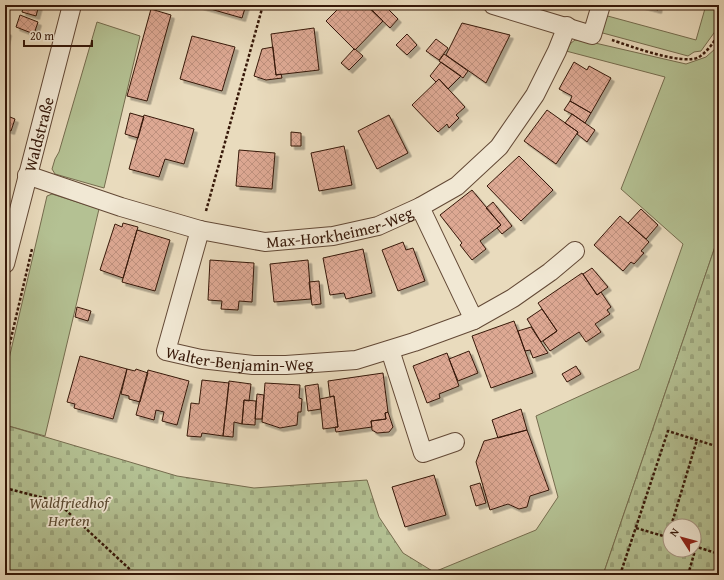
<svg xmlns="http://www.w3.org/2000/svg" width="724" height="580" viewBox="0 0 724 580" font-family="'Gentium Book Plus',serif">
	<defs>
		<pattern id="cemetery-stones" width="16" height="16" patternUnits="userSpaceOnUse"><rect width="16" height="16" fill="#b4c193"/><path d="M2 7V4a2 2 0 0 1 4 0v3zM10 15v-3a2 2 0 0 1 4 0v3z" fill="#9ba57d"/></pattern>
		<pattern id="building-cross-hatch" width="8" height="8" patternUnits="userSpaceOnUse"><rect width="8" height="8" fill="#dda893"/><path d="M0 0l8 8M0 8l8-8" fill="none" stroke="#be907d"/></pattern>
		<filter id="shadow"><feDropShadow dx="3.5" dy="3.5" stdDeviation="0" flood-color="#0004"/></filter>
	</defs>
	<rect width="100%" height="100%" fill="#e9dbbd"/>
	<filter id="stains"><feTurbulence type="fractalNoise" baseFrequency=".005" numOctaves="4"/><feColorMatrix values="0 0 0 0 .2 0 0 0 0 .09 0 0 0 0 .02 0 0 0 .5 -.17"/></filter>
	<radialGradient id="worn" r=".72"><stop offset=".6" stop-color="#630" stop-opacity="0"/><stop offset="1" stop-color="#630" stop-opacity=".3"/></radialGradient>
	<!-- grass -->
	<path fill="#b4c193" stroke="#756c4e" d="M706,5h13v21l-18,25 -7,1 -6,4 -89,-24 5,-17 92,25z
		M97,22l43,14 -36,152 -49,-14 -3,-5 3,-10 4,-7z
		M575,40l20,3 91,21 20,-7 10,-9 3,-5v192l-116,340h-157l-12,-3 102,-42 22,-33 -22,-81 103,-47 44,-125 -62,-55 44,-112 -99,-26 5,-8z
		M52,194l47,15 -54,227 -40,-11v-49l42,-180z"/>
	<!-- cemetery -->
	<path fill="url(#cemetery-stones)" stroke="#756c4e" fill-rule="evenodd" d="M719,235v340h-116zM670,526h24v24h-24z
		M5,425l172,51 77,12 113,-8 12,37 24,36 31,19 12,3h-441z"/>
	<!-- building -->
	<path fill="url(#building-cross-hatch)" stroke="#361809" filter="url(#shadow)" d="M24,5h15l-3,11 -14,-4z
		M200,5h46l-4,13 -42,-12z
		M342,5h25l16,16 -28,29 -29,-29z
		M384,5l14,14 -8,9 -23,-22z
		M639,5h20l-1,5z
		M151,9l20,6 -24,86 -20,-5z
		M20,15l18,7 -4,12 -18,-7z
		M462,23l48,12 -24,48 -40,-28z
		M314,28l5,42 -43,5 -5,-41z
		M5,31l3,1 -3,13z
		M407,34l10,11 -10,10 -11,-10z
		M192,36l43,11 -13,44 -42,-12z
		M436,39l12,9 -9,12 -13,-9z
		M273,47l3,28 5,-1 1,4 -16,2 -12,-4 8,-27z
		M354,49h1l8,7 -14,14 -8,-7z
		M444,54l24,17 -5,7 -24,-17z
		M441,62l20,14 -13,13 -9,-10 -3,3 -6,-6z
		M574,62l13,8 2,-4 22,12 -20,35 -21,-12 2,-5 -13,-7z
		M439,79l26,28 -9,8 3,3 -10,10 -2,-4 -9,8 -26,-27z
		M570,101l21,12 -6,10 -13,-9 -8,-4z
		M547,110l31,22 -22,32 -32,-23z
		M130,113l14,4 -6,21 -13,-4z
		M572,114l23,16 -8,12 -10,-8 1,-2 -13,-9z
		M5,115l10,4 -4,12 -6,-2z
		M144,115l50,14 -10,35 -19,-5 -6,18 -30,-8z
		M389,115l19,38 -31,16 -19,-38z
		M291,132l10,1v13h-10z
		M344,146l8,39 -33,6 -8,-38z
		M239,150l36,3 -3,36 -36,-3z
		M519,156l34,34 -32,31 -34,-35z
		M472,190l29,35 -21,16 6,8 -14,11 -12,-15 2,-2 -22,-28z
		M493,202l19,24 -10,8 -5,-6 4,-3 -15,-17z
		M641,209l17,16 -12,14 -18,-16z
		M620,216l29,26 -8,9 3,2 -10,11 -3,-2 -8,9 -29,-26z
		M123,223l15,4 -15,51 -23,-8 15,-46 7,3z
		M137,230l33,10 -15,51 -33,-9z
		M403,242l3,8 7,-2 12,33 -27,10 -16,-41z
		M363,249l9,44 -26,6 -2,-6 -14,2 -7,-37z
		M210,260l44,3 -2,39 -13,-1 -1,9 -17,-1 1,-8 -14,-1z
		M308,260l3,39 -37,3 -4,-38z
		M592,268l16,19 -11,8 -14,-21z
		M582,273l15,22 4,-3 10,15 -4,3 3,4 -15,10 6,8 -15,10 -7,-10 -29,19 -7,-10 14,-10 -19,-28z
		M319,281l2,23 -9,1 -3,-23z
		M77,307l14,4 -3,10 -13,-4z
		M542,309l15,22 -16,11 -14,-23z
		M514,321l19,52 -42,15 -19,-52z
		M531,327l17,26 -15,5 -3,-8 -5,1 -7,-20z
		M469,351l9,22 -20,8 -9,-22z
		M447,353l12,33 -20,8 1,4 -13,5 -14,-37z
		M80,356l47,13 -14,50 -39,-11 1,-4 -8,-2z
		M576,366l5,8 -14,8 -5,-8z
		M127,369l8,2 1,-2 12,4 -8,29 -11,-3v-3l-8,-2z
		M148,370l41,11 -12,44 -15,-4 2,-9 -8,-2 -2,10 -18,-5z
		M383,373l5,39 -3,1 1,6 -15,2 1,6 -36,5 -1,-5h3l-4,-31 -4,1 -2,-16z
		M202,380l27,3 -6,53 -21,-3 -1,4 -14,-1 4,-33 8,1z
		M229,381l22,3 -2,17 -5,-1 -2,24 -8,-2 -1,15 -10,-1z
		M265,383l35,2 -1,13 3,1 -1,13h-3l-1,13 -17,3 -18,-6z
		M318,384l3,25 -13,2 -3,-25z
		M257,394l7,1 -2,24h-7z
		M334,396l4,31 -15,2 -3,-30z
		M244,400l12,1 -1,24 -13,-1z
		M521,409l6,21 -29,8 -6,-18z
		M388,412l5,15 -4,5 -12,1 -5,-3 -1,-9 15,-2 -1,-6z
		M527,430l22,60 -19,6 -3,11 -8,2 -11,-5 -18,6 -14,-48 8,-21z
		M434,475l12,40 -41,12 -13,-40z
		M480,483l6,20 -10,3 -6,-20z"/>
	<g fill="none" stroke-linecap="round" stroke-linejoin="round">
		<defs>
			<g id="street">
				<path d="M493,5l99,30 9,-30"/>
				<path id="s1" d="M27,175l94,32 79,23 65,12 68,-6 45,-10 42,-19 37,-21 42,-39 36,-52 22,-44 10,-25"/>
				<path d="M420,207l54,113"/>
				<path id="s2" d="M200,230l-34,121 35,8 52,6h33l70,-5 58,-18 60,-22 39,-22 37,-26 25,-21"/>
				<path id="s3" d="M5,264l67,-259"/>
				<path d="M390,350l33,103 32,-11"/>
			</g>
		</defs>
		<!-- street casing -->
		<use href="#street" stroke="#634936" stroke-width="20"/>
		<!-- path -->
		<path stroke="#361809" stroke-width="2.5" stroke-dasharray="3 2" stroke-linecap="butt" d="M612,40c18,6 71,26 87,17 9,-6 14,-14 20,-23
			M206,211l57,-206
			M5,364l27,-115
			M5,488l51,13 80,74
			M671,526l26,-86
			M636,528l34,10
			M667,537l3,-9
			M694,546l25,8
			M620,575l48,-144 51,16
			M688,575l8,-28"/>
		<!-- street -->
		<use href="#street" stroke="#f1e8d4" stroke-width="18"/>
	</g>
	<g text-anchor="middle" stroke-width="3.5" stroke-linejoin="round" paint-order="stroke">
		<!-- street labels -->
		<g font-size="16" fill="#361809" stroke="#f1e8d4">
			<text dy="6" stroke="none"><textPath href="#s3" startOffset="134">Waldstraße</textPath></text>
			<text dy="6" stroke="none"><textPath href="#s1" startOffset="324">Max-Horkheimer-Weg</textPath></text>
			<text dy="6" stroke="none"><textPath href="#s2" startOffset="200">Walter-Benjamin-Weg</textPath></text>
		</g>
		<!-- park labels -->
		<g font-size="16" font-style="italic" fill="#5c4b32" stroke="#f1e8d4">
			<text x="69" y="508">Waldfriedhof<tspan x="69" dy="18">Herten</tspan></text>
		</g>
	</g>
	<!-- margin -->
	<rect width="724" height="580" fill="none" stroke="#e9dbbd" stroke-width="20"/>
	<rect x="6" y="6" width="712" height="568" fill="none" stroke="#361809" stroke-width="2"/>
	<rect x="10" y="10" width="704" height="560" fill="none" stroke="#361809"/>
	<!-- north arrow -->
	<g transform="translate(682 538) rotate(306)"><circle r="19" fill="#f1e8d4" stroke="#a69583"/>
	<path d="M0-3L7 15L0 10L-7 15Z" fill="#8f2418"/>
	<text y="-6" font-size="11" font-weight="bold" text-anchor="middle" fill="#361809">N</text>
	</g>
	<!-- scale -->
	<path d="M24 40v6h68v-6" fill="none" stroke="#361809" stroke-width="2"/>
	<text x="30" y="40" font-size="12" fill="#361809" stroke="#f1e8d4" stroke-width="3" paint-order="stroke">20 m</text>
	<rect width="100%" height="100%" filter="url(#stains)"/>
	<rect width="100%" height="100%" fill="url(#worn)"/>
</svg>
